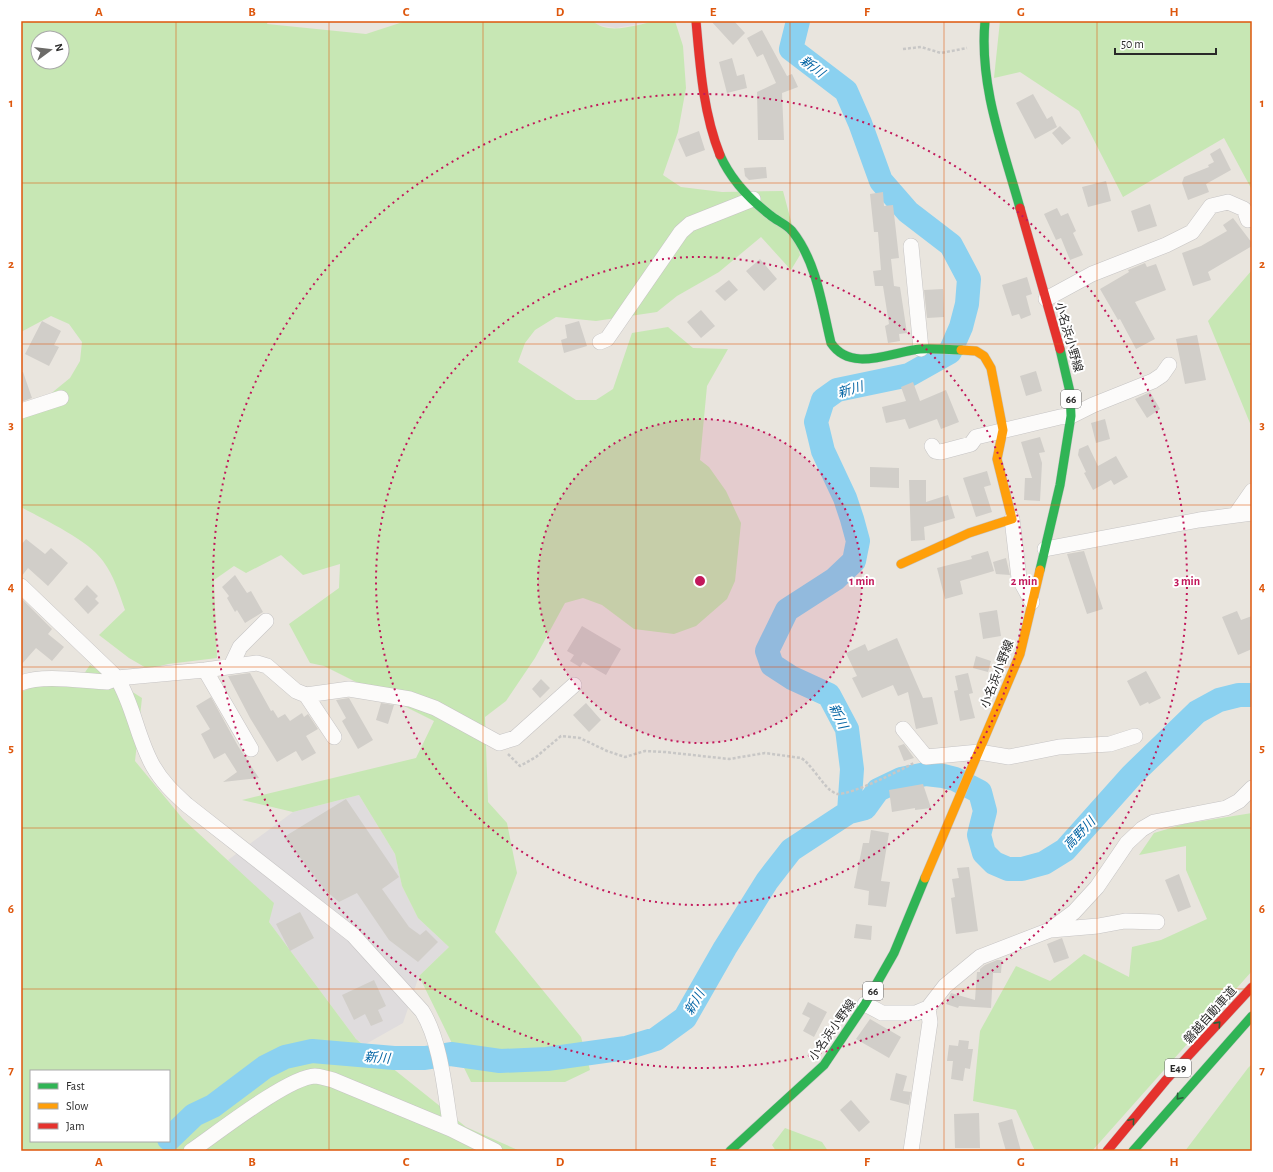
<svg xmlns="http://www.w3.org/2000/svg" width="1273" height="1172" viewBox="0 0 1273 1172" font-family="'Alegreya Sans','Noto Sans JP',sans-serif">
	<rect width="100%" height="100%" fill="#e9e5de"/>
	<!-- industrial -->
	<path fill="#dfdcdd" d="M593,21h62l-39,7 -19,-3z
		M359,795l36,59 7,32 16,32 31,29 -30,29 -16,47 -39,22 -8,-6 -87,-117 -41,-62 65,-48z"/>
	<!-- green -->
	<path fill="#c7e7b4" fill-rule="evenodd" d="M21,21h247l-1,3 99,10 40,-13h187c15,15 45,3 63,0 6,-1 13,0 19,0l8,25 3,42 -8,44 -15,43 18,12 41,5 61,-1 17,64 -9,15 -30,-33 -42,35 -42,24 -20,16 -61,9 -40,-4 -21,13 -10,13 -7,19 58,38h20l17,-11 19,-56 36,-6 25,21 35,1 -21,37 -7,74 9,7 17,24 15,32 -6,58 -8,18 -31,27 -22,8 -40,-5 -32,-24 -19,-7 -18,5 -30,55 -29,43 -21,16 3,85 19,21 10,50 -22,59 86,105 9,33 -25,12h-94l-52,-106 30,-29 -31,-29 -16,-32 -7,-32 -36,-59 -66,17 -51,-12 174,-42 18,-37 -110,-55 -14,-3 -21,-39 50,-36 1,-24 -37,11 -22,-20 -35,18 -12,-7 -20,14 3,78 -49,6 -20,5 -19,-11 -30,-23 26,-25c-6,-17 -11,-34 -22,-49 -16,-22 -57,-40 -82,-54v-89l49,-40 10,-17 2,-19 -13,-18 -18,-8 -30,16zM38,38h24v24h-24z
		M1000,21h252v169l-28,-52 -101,59 -44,-86 -59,-39 -26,6z
		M1252,270v158l-44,-107z
		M90,665l52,33 -7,63 48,58 91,84 -5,19 87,117 110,88 54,24h-499v-459l20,-8 34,3zM31,1071h138v70h-138z
		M1252,813v158l-160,180h-57l-19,-41 -43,-9 7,-70 36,-65 34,15 34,-27 45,23 3,-30 29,-7 46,-21 -21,-49v-24l-47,9 15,-22 30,-9z
		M1252,1064v87h-67l63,-83z
		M785,1128l37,14 6,9h-52l-4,-6z"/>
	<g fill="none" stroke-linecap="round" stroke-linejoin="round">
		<!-- river -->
		<path stroke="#8bd1f0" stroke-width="24" d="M798,21l-7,28 55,42 14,32 21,58 27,31 43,33 18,34 -2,25 -6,23 -11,25 -41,23 -72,15 -14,10 -7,22 7,29 22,47 7,21 6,22 -4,20 -19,18 -48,31 -20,41 5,14 20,13 37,17 18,34 5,40 -3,43
			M169,1139l25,-24 19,-9 52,-39 20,-10 27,-6 82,7h31l26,-4 49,7 47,-2 79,-11 30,-9 29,-21 40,-70 42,-67 24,-31 58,-38 16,-4 13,-18 23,-11 25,-5 17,2 12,3 25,13 5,19 -6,24 5,18 10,10 14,6h14l22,-6 21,-13 67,-75 65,-63 22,-12 20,-5h13"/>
	</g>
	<!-- building -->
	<path fill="#d1cec9" d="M711,21h23l11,12 -12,12z
		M762,30l25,46 5,-2 6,13 -16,6 2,47h-26l-1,-48 19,-9 -13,-29 -6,3 -10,-19z
		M732,58l5,18 7,-2 3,14 -20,5 -8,-31z
		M1033,94l14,25 5,-3 5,11 -22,12 -19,-36z
		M1060,126l11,12 -9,7 -10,-12z
		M699,131l6,19 -19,7 -8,-18z
		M1220,148l11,22 -25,14 3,8 -21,8 -6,-17 2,-6 25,-10 -1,-2 6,-3 -4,-8z
		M766,167l1,11 -18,2 -4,-4 -1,-8z
		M1106,181l5,20 -23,6 -6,-20z
		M883,192l1,14 9,-1 6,53 -8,1 3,27 6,1 7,46 -8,1 1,7 -12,2 -3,-17 4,-2 -6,-38h-8l-2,-15 8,-1 -3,-38h-4l-4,-38z
		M1150,204l7,22 -19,6 -7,-21z
		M1057,208l4,8 7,-3 8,18 -3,2 10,22 -13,5 -9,-22 -5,2 -12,-26z
		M1233,218l19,25v3l-44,26 3,8 -18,6 -11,-33 19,-7 26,-15 -4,-6z
		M760,259l17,20 -13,12 -18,-20z
		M1145,263l2,4 9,-3 10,26 -31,12 20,37 -19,10 -16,-30 -2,1 -18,-31 29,-17 -1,-2z
		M1027,277l5,17 -6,2 5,19 -10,4 -2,-5 -7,2 -10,-31z
		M729,280l9,10 -13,11 -10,-10z
		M943,289l1,28 -17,1 -3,-28z
		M701,310l14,16 -14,12 -14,-16z
		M42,321l19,10 -7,14 5,2 -10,19 -24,-12z
		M579,321l8,25 -23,7 -3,-13 6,-2 -2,-13z
		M1197,335l9,45 -21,4 -9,-45z
		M1036,371l6,20 -16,5 -6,-20z
		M21,372h2l9,26 -11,4z
		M913,382l7,19 26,-11 13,32 -18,7 -4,-10 -28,10 -4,-10 -19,4 -4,-16 24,-6 -5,-14z
		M1150,392l10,17 -13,9 -12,-19z
		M1105,419l5,20 -14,4 -5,-20z
		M1040,437l5,15 -6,1 3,10 -2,38 -16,-1 1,-22h7l-11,-36z
		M1088,445l10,21 18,-10 12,21 -14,8 -3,-5 -18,10 -9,-17 2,-1 -8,-17 1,-6z
		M870,467l29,1v20l-29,-1z
		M987,471l4,14 -7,2 8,25 -16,5 -13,-39z
		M909,480h17v22l22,-7 7,23 -31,9 1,13 -14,1z
		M26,539l19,15 6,-6 17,15 -20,23 -20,-18 -7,9v-32z
		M988,551l6,20 -34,10 3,13 -18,5 -8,-31 35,-9 -1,-3z
		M1084,551l19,58 -16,5 -20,-60z
		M1006,558l4,17 -14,-1 -3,-12z
		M235,575l12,18 4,-2 12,21 -18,11 -8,-13 -2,2 -8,-14 2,-2 -7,-9z
		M87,585l11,11 -3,3 4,4 -11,11 -14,-15z
		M21,598l31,31 -4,5 16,13 -12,14 -16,-13 -15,17z
		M997,610l4,26 -18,3 -4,-26z
		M1237,611l4,9 11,-4v33l-14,6 -16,-38z
		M582,626l39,23 -15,26 -23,-13 -3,5 -10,-6 4,-6 -7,-4z
		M897,638l26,60 9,-1 6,27 -22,5 -8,-37 -10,4 -5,-11 -31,13 -10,-20 5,-2 -11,-23 19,-9 3,7z
		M976,656l15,5 -3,11 -15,-4z
		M1146,671l15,27 -12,6 -1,-2 -8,4 -13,-25z
		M250,673l21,38 2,-1 5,8 7,-4 5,7 12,-8 2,4 4,-3 10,15 -12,7 10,17 -14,8 -6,-10 -19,11 -27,-44 -22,-42z
		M968,673l5,20 -4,1 6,24 -15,3 -6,-30 4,-1 -3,-14z
		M541,679l9,9 -10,10 -8,-9z
		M211,697l27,49 21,32 -36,4 14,-10 -12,-19 -11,6 -13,-25 9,-5 -14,-23z
		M349,698l24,42 -15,9 -16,-28 4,-3 -10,-18z
		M381,703l13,2 -6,19 -12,-4z
		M586,703l15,17 -12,12 -16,-17z
		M904,744l10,14 -10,3 -6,-15z
		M923,784l8,24 -16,2v-2l-23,4 -3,-22z
		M346,799l53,78 -17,12 27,38 11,8 6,-5 12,12 -20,20 -29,-22 -32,-47 -18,9 -13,-11 -42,-54z
		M871,830l18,3 -8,48 9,1 -4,25 -18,-2 1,-14 -15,-3 9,-45h6z
		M969,867l9,64 -22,3 -5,-36 4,-1 -3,-18 7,-1 -2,-10z
		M1179,874l12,33 -13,5 -13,-32z
		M300,912l14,26 -24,13 -14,-27z
		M856,924l16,2 -1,14 -17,-2z
		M1062,938l7,20 -15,5 -7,-19z
		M997,960h5l-1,13h-8l-2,35 -32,-2 -1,2 -12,-4 5,-11 24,7 2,-28h3v-3l5,-4z
		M374,980l12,26 -8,4 5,11 -12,5 -6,-12 -11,6 -12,-25z
		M808,1002l19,10 -13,25 -11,-6 7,-13 -8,-4z
		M870,1019l31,18 -12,21 -33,-19z
		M959,1040l10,1 -1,8h5l-3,20 -5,-1 -2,13 -12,-2 2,-18h-6l2,-16 9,1z
		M896,1073l11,3 -4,15 8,1 -2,13 -19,-5z
		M851,1100l19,22 -11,10 -19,-22z
		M979,1113l1,35h-25l-1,-34z
		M1012,1119l9,32h-15l-8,-28z"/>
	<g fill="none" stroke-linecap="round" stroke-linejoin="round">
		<defs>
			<path id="street" d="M911,246l10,103
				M1046,299l46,-25 74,-29 26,-13 19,-26 17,-4 16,7 4,11
				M600,342l7,-3 74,-107 9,-8 63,-25
				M21,411l40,-13
				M932,446l3,5 6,1 30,-8 5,-7 84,-20 11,-1 22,-11 60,-24 9,-6 7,-10
				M1236,514l16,-23
				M1012,519l7,59 13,24
				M1045,549l154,-29 53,-7
				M21,586l96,92c17,28 20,60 36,88 9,16 21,27 34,39l166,130 69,76c19,30 23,82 29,118
				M231,666l9,-19 26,-26
				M205,670l46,79
				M21,683c22,-9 62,-2 86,-1l10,-4 88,-8 52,-7 10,3 29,25 10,4 43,-6 61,10 25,9 64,35 16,-5 59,-53
				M306,695l28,42
				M903,729l23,28 53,-5 30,5 50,-10 51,-3 25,-8
				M1051,930l47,-4 27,-5 32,1
				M865,1004l17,9h34l12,-5 17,-22 35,-29 70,-27 24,-18 23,-25 30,-44 15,-14 12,-7 72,-14 13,-7 13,-13
				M191,1151c25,-17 97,-74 124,-75 5,0 12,3 18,4l118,49 44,22
				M911,1151l19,-129 -2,-14"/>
			<path id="fast" d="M985,21c-6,65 18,126 35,187
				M720,155c11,25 28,43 50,60 7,6 16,9 22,16 25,31 30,75 39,112 20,30 60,9 89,6 13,-1 27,1 41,1
				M1040,570l20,-85 11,-69 -1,-24 -10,-43
				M730,1151l94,-86 41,-61 29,-51 31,-75
				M1133,1151l119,-135"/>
			<path id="slow" d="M901,564l68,-31 43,-14 -15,-60 6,-29 -12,-62 -7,-12 -8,-5 -15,-1
				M925,878l95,-224 20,-84"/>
			<path id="jam" d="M696,21c4,45 7,91 24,134
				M1020,208l40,141
				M1107,1151l59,-71 86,-93"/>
		</defs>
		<!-- street casing -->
		<use href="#street" stroke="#c6c4c4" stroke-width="16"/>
		<!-- fast casing -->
		<use href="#fast" stroke="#c6c4c4" stroke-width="10"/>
		<!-- slow casing -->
		<use href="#slow" stroke="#c6c4c4" stroke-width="10"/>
		<!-- jam casing -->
		<use href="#jam" stroke="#c6c4c4" stroke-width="10"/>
		<!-- path -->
		<path stroke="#c8c7c6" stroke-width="2.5" stroke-dasharray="3 2" stroke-linecap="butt" d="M903,49l18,-2 20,6 26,-5
			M508,754l12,12 16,-9 25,-21 19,2 27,13 18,6 20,-6 20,1 64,7 36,-6 36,5c8,4 20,24 29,32 2,1 5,4 8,4 15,0 61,-23 76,-31"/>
		<!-- street -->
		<use href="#street" stroke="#fcfbfa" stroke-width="15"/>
		<!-- fast -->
		<use href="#fast" stroke="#30b455" stroke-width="9"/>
		<!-- slow -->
		<use href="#slow" stroke="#ff9f0a" stroke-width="9"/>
		<!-- jam -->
		<use href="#jam" stroke="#e5322d" stroke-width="9"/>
	</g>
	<!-- one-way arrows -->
	<defs><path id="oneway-chevron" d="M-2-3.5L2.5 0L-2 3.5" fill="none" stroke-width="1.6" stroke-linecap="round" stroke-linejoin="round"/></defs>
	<g stroke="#2c613b">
		<use href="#oneway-chevron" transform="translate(1218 1024) rotate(-48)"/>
		<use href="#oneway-chevron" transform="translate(1179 1097) rotate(131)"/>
		<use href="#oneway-chevron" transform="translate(1132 1121) rotate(-50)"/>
	</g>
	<!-- grid -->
	<path fill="none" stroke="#de570d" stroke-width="1" stroke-opacity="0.55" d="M176,21v1130M329,21v1130M483,21v1130M636,21v1130M790,21v1130M944,21v1130M1097,21v1130M21,183h1231M21,344h1231M21,505h1231M21,667h1231M21,828h1231M21,989h1231"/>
	<!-- distance rings -->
	<circle cx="700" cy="581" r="162" fill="#c2185b" fill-opacity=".12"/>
	<g fill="none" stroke="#c2185b" stroke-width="2" stroke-dasharray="2 4">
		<circle cx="700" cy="581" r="162"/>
		<circle cx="700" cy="581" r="324"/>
		<circle cx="700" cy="581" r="487"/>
	</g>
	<g text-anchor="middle" stroke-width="4" stroke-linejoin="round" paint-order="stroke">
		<!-- shield labels -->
		<g fill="#fff" stroke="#696969" stroke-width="1">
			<rect x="1061" y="390" width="20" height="18" rx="3"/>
			<rect x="863" y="982" width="20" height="18" rx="3"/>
			<rect x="1165" y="1059" width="26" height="18" rx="3"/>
		</g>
		<g font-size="11" font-weight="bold" fill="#292929">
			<text x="1071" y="403">66</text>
			<text x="873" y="995">66</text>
			<text x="1178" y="1072">E49</text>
		</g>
		<!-- street labels -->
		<g font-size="12" fill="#292929" stroke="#fff">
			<text transform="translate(1069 337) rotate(74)" y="4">小名浜小野線</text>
			<text transform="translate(997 674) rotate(-69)" y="4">小名浜小野線</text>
			<text transform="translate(1210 1015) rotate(-48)" y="4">磐越自動車道</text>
			<text transform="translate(832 1030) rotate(-55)" y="4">小名浜小野線</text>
		</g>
		<!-- water labels -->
		<g font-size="13" font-style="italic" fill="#0364a4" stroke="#fff">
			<text transform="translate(813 66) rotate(37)" y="5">新川</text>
			<text transform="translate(850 389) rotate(-16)" y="5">新川</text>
			<text transform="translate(839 716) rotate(65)" y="5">新川</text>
			<text transform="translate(1079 833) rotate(-47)" y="5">高野川</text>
			<text transform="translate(694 1002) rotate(-60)" y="5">新川</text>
			<text transform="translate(377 1057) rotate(4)" y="5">新川</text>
		</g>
	</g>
	<circle cx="700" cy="581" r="6" fill="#c2185b" stroke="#fff" stroke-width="2"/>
	<g font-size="12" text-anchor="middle" font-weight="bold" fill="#c2185b" stroke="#fff" stroke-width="4" stroke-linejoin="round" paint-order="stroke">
		<text x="862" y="585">1 min</text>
		<text x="1024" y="585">2 min</text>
		<text x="1187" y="585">3 min</text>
	</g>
	<!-- border -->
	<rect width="1273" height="1172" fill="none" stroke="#ffffff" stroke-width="44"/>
	<!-- legend -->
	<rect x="30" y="1070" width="140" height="72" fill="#ffffff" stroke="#a9a9a9"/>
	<rect x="38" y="1083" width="20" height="6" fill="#30b455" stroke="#a9a9a9"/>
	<text x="66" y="1090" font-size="12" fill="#292929">Fast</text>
	<rect x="38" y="1103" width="20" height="6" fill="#ff9f0a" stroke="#a9a9a9"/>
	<text x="66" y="1110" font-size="12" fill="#292929">Slow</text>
	<rect x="38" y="1123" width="20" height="6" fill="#e5322d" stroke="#a9a9a9"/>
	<text x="66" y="1130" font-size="12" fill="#292929">Jam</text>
	<!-- north arrow -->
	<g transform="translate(50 50) rotate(75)"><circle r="19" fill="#ffffff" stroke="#a9a9a9"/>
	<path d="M0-3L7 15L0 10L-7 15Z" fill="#6c6b68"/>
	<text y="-6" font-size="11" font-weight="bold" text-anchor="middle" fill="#292929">N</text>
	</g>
	<!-- scale -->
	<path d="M1115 48v6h101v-6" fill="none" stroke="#292929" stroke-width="2"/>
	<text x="1121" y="48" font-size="12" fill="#292929" stroke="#ffffff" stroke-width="3" paint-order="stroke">50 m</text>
	<rect x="22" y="22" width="1229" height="1128" fill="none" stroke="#de570d" stroke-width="1.5"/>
	<g font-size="13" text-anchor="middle" font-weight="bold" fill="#de570d">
		<text x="99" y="16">A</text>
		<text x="252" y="16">B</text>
		<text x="406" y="16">C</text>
		<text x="560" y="16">D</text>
		<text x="713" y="16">E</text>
		<text x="867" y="16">F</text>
		<text x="1021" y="16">G</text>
		<text x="1174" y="16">H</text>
		<text x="11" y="107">1</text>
		<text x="1262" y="107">1</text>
		<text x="11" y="268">2</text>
		<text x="1262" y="268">2</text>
		<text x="11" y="429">3</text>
		<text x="1262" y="429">3</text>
		<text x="11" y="591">4</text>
		<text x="1262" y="591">4</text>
		<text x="11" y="752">5</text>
		<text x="1262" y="752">5</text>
		<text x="11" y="913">6</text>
		<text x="1262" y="913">6</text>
		<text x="11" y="1074">7</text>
		<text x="1262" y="1074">7</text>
		<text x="99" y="1166">A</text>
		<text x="252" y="1166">B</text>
		<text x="406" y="1166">C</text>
		<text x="560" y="1166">D</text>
		<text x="713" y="1166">E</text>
		<text x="867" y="1166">F</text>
		<text x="1021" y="1166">G</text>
		<text x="1174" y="1166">H</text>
	</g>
</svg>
